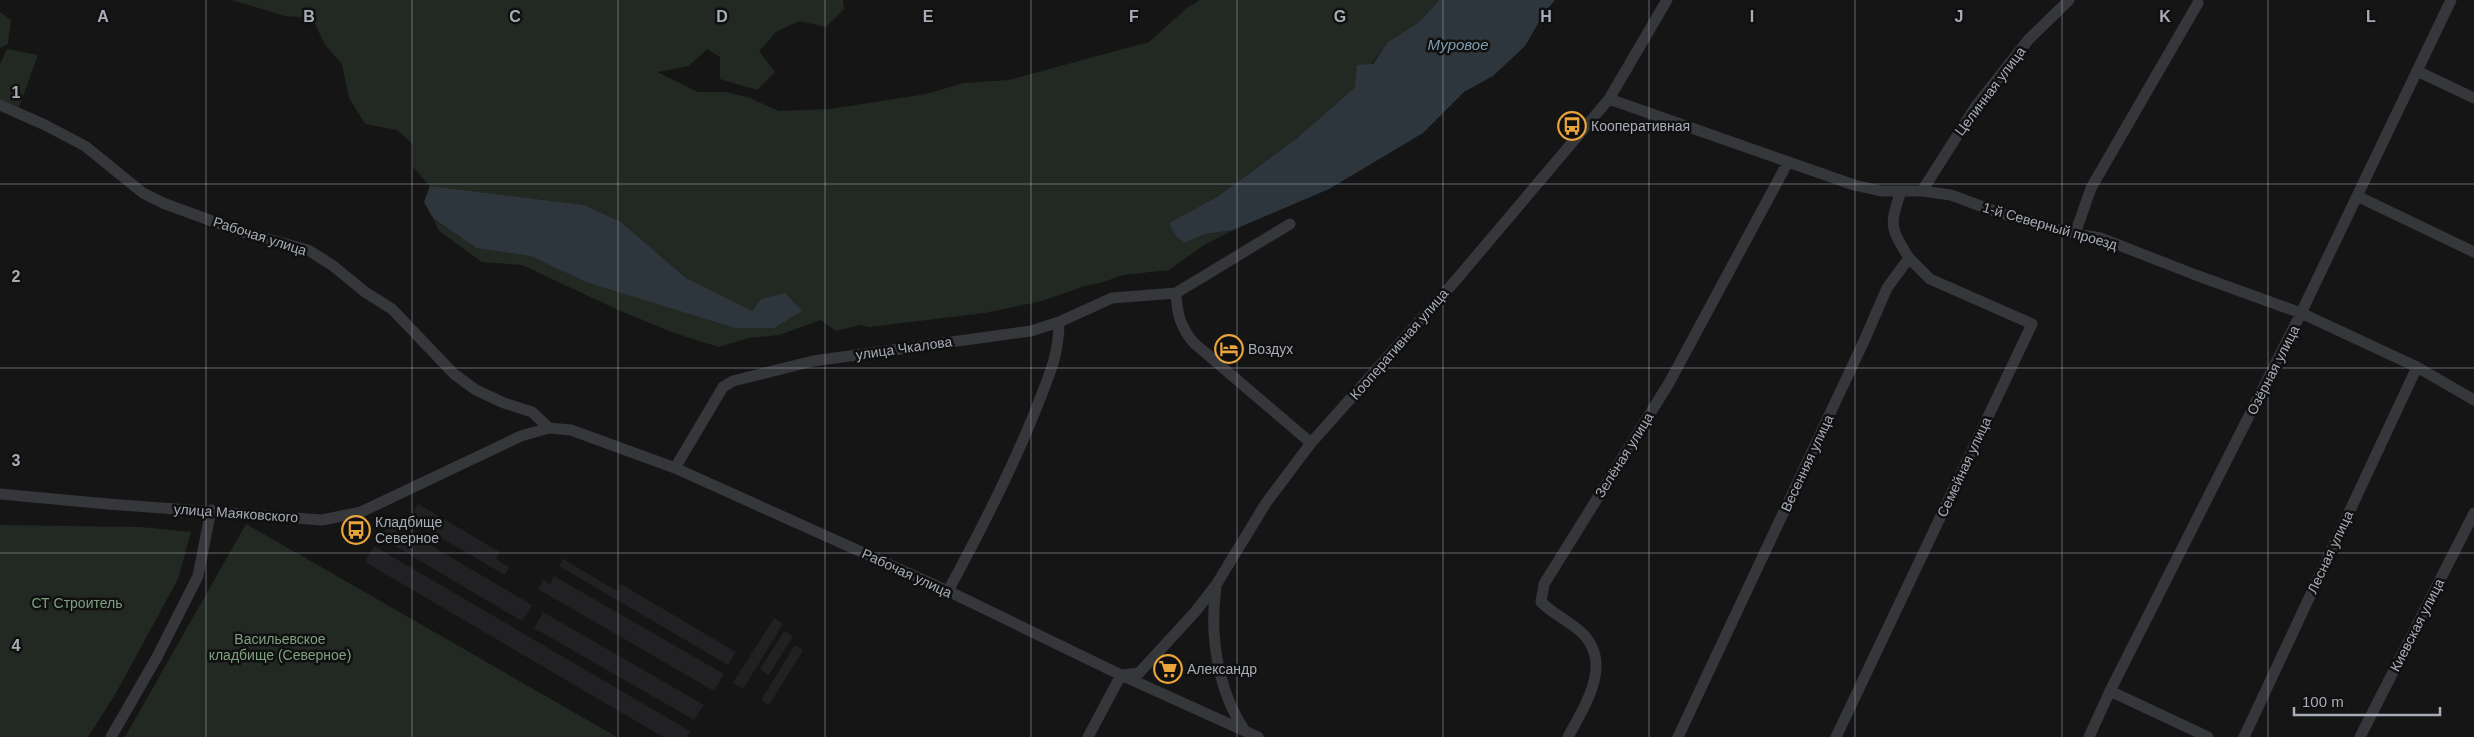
<svg xmlns="http://www.w3.org/2000/svg" width="2474" height="737" viewBox="0 0 2474 737" font-family="Helvetica,sans-serif">
	<rect width="100%" height="100%" fill="#151516"/>
	<!-- built -->
	<path fill="#212123" d="M418,504l82,48 -4,7 13,8 -4,8 -96,-56z
		M391,522l141,83 -10,16 -141,-83z
		M374,546l316,185 -3,6h-24l-298,-175z
		M563,559l54,32 4,-7 115,68 -8,13 -169,-99z
		M554,576l170,98 -10,17 -176,-102 5,-9 7,4z
		M543,612l161,93 -10,15 -160,-92z
		M774,618l9,6 -40,65 -10,-6z
		M784,631l9,5 -24,39 -9,-6z
		M795,645l8,5 -34,55 -8,-5z"/>
	<!-- green -->
	<path fill="#212922" d="M232,0h611l1,9 -18,18 -27,-6 -23,11 -17,19 16,21 -18,18 -37,-11v-22l-13,-8 -18,17 -32,6 41,20h28l24,6 29,13 51,-2 96,-15 37,-11 46,-3 140,-38 39,-35 12,-7h239l-20,22 -32,21 -32,44 -59,52 -79,58 -47,26 15,20 20,-9 28,-4 20,-10 -49,25 -35,25 -46,5 -19,7 -19,4 -43,15 -57,12 -116,14 -9,-2 -24,6 -15,-11 -42,15 -30,3 -30,9 -45,-14 -58,-24 -94,-44 -40,-3 -43,-31 -6,-13 43,30 54,8 56,26 188,46 -13,-29 -9,12 -66,-33 -65,-56 -36,-17 -155,-19 -17,-19v-23l-16,-14 -32,-6 -16,-26 -7,-34 -17,-19 -13,-27 -27,-2z
		M0,12l11,8 -3,24 -8,4z
		M7,49l31,6 -19,52 -19,-7v-36z
		M246,524l371,213h-492z
		M0,525l141,2 50,5 -13,47 -62,114 -28,44h-88z"/>
	<!-- water -->
	<path fill="#2d363c" d="M1439,0h116l-12,15 -18,31 -32,30 -29,16 -41,41 -94,56 -96,41 -28,4 -20,9 -10,-8 -6,-12 48,-26 79,-58 59,-52 2,-22 16,-1 14,-21 32,-21z
		M430,186l155,19 36,17 65,56 66,33 9,-12 24,-6 17,18 -28,17h-39l-149,-46 -56,-26 -54,-8 -43,-30 -9,-16z"/>
	<g fill="none" stroke-linecap="round" stroke-linejoin="round">
		<!-- street -->
		<path stroke="#36373b" stroke-width="11" d="M2417,71l57,27
			M1609,99l245,86 27,6h41l29,4 46,17 78,22 26,4 92,36 108,39 116,54 57,33
			M0,105l45,20 40,21 58,47 20,10 76,28 69,19 24,15 33,27 27,17 62,65 22,16 28,13 28,9 17,16
			M1922,191l54,-85 53,-67 40,-39
			M2357,196l117,56
			M2075,234l16,-46 107,-185
			M1176,293c1,20 4,34 18,50l117,100
			M675,468l48,-81 10,-6 80,-20 218,-30 28,-9 53,-24 64,-5 114,-69
			M0,494l108,10 214,16 39,-8 160,-76 28,-8 22,2 104,38 273,123 173,84 137,62
			M1216,587c-7,49 2,104 29,144
			M948,591c32,-59 63,-119 88,-182 12,-31 23,-53 23,-87
			M2110,691l98,46
			M111,737l46,-80 41,-81 13,-66
			M1088,737l33,-62 18,-2 56,-61 21,-27 50,-82 45,-60 145,-163 153,-181 58,-99
			M1568,737c17,-32 46,-74 13,-105 -12,-11 -28,-18 -40,-30l3,-18 125,-201 119,-221
			M1678,737l186,-396 23,-53 22,-30c-20,-32 -19,-33 -8,-67
			M1836,737l196,-413 -102,-45 -21,-21
			M2089,737l21,-46 191,-378 150,-313
			M2244,737l173,-370
			M2360,737l114,-224"/>
	</g>
	<!-- grid -->
	<path fill="none" stroke="#a7acb6" stroke-width="1" stroke-opacity="0.55" d="M206,0v737M412,0v737M618,0v737M825,0v737M1031,0v737M1237,0v737M1443,0v737M1649,0v737M1855,0v737M2062,0v737M2268,0v737M0,184h2474M0,368h2474M0,553h2474"/>
	<!-- icons -->
	<defs>
		<symbol id="bus-ring" viewBox="-11 -11 22 22"><circle r="9.5" fill="#101011" stroke="#e9a53a" stroke-width="1.5"/><path d="M-5-6H5V4H4V6H2V4H-2V6H-4V4H-5ZM-3.5-4V0h7V-4ZM-3.5 1.2v1.5H-2V1.2ZM2 1.2v1.5H3.5V1.2Z" fill="#e9a53a"/></symbol>
		<symbol id="hotel-ring" viewBox="-11 -11 22 22"><circle r="9.5" fill="#101011" stroke="#e9a53a" stroke-width="1.5"/><path d="M-6-4.5h1.5V1H6V5H4.5V3h-9V5H-6ZM-4 0a1.8 1.8 0 1 1 3.6 0ZM.5 0V-2.5h3Q6-2.5 6 0Z" fill="#e9a53a"/></symbol>
		<symbol id="supermarket-ring" viewBox="-11 -11 22 22"><circle r="9.5" fill="#101011" stroke="#e9a53a" stroke-width="1.5"/><path d="M-6-5.5h2.5l.6 2H6L4.5 2H-2.5L-4.4-4H-6ZM-1.5 3.2a1.3 1.3 0 1 0 .1 0ZM3 3.2a1.3 1.3 0 1 0 .1 0Z" fill="#e9a53a"/></symbol>
	</defs>
	<g fill-rule="evenodd">
		<use href="#bus-ring" x="1556" y="110" width="32" height="32"/>
		<use href="#hotel-ring" x="1213" y="333" width="32" height="32"/>
		<use href="#bus-ring" x="340" y="514" width="32" height="32"/>
		<use href="#supermarket-ring" x="1152" y="653" width="32" height="32"/>
	</g>
	<g text-anchor="middle" stroke-width="5" stroke-linejoin="round" paint-order="stroke">
		<!-- street labels -->
		<g font-size="14" fill="#a7acb6" stroke="#101011">
			<text transform="translate(1990 91) rotate(-53)" y="5">Целинная улица</text>
			<text transform="translate(2050 226) rotate(16)" y="5">1-й Северный проезд</text>
			<text transform="translate(260 236) rotate(18)" y="5">Рабочая улица</text>
			<text transform="translate(1399 344) rotate(-49)" y="5">Кооперативная улица</text>
			<text transform="translate(904 348) rotate(-8)" y="5">улица Чкалова</text>
			<text transform="translate(2273 370) rotate(-63)" y="5">Озёрная улица</text>
			<text transform="translate(1624 455) rotate(-58)" y="5">Зелёная улица</text>
			<text transform="translate(1807 463) rotate(-65)" y="5">Весенняя улица</text>
			<text transform="translate(1964 467) rotate(-65)" y="5">Семейная улица</text>
			<text transform="translate(236 513) rotate(4)" y="5">улица Маяковского</text>
			<text transform="translate(2330 552) rotate(-65)" y="5">Лесная улица</text>
			<text transform="translate(907 573) rotate(25)" y="5">Рабочая улица</text>
			<text transform="translate(2417 625) rotate(-63)" y="5">Киевская улица</text>
		</g>
		<!-- poi labels -->
		<g font-size="14" fill="#a7acb6" stroke="#101011" text-anchor="start">
			<text x="1591" y="131">Кооперативная</text>
			<text x="1248" y="354">Воздух</text>
			<text x="375" y="527">Кладбище<tspan x="375" dy="16">Северное</tspan></text>
			<text x="1187" y="674">Александр</text>
		</g>
		<!-- park labels -->
		<g font-size="14" fill="#7fa07f" stroke="#101011">
			<text x="77" y="608">СТ Строитель</text>
			<text x="280" y="644">Васильевское<tspan x="280" dy="16">кладбище (Северное)</tspan></text>
		</g>
		<!-- water labels -->
		<g font-size="15" font-style="italic" fill="#809caf" stroke="#101011">
			<text x="1458" y="50">Муровое</text>
		</g>
	</g>
	<g font-size="16" text-anchor="middle" font-weight="bold" fill="#a7acb6" stroke="#101011" stroke-width="5" stroke-linejoin="round" paint-order="stroke">
		<text x="103" y="22">A</text>
		<text x="309" y="22">B</text>
		<text x="515" y="22">C</text>
		<text x="722" y="22">D</text>
		<text x="928" y="22">E</text>
		<text x="1134" y="22">F</text>
		<text x="1340" y="22">G</text>
		<text x="1546" y="22">H</text>
		<text x="1752" y="22">I</text>
		<text x="1959" y="22">J</text>
		<text x="2165" y="22">K</text>
		<text x="2371" y="22">L</text>
		<text x="16" y="98">1</text>
		<text x="16" y="282">2</text>
		<text x="16" y="466">3</text>
		<text x="16" y="651">4</text>
	</g>
	<!-- scale -->
	<path d="M2294 707v8h146v-8" fill="none" stroke="#a7acb6" stroke-width="2.5"/>
	<text x="2302" y="707" font-size="15" fill="#a7acb6" stroke="#101011" stroke-width="4" paint-order="stroke">100 m</text>
</svg>
